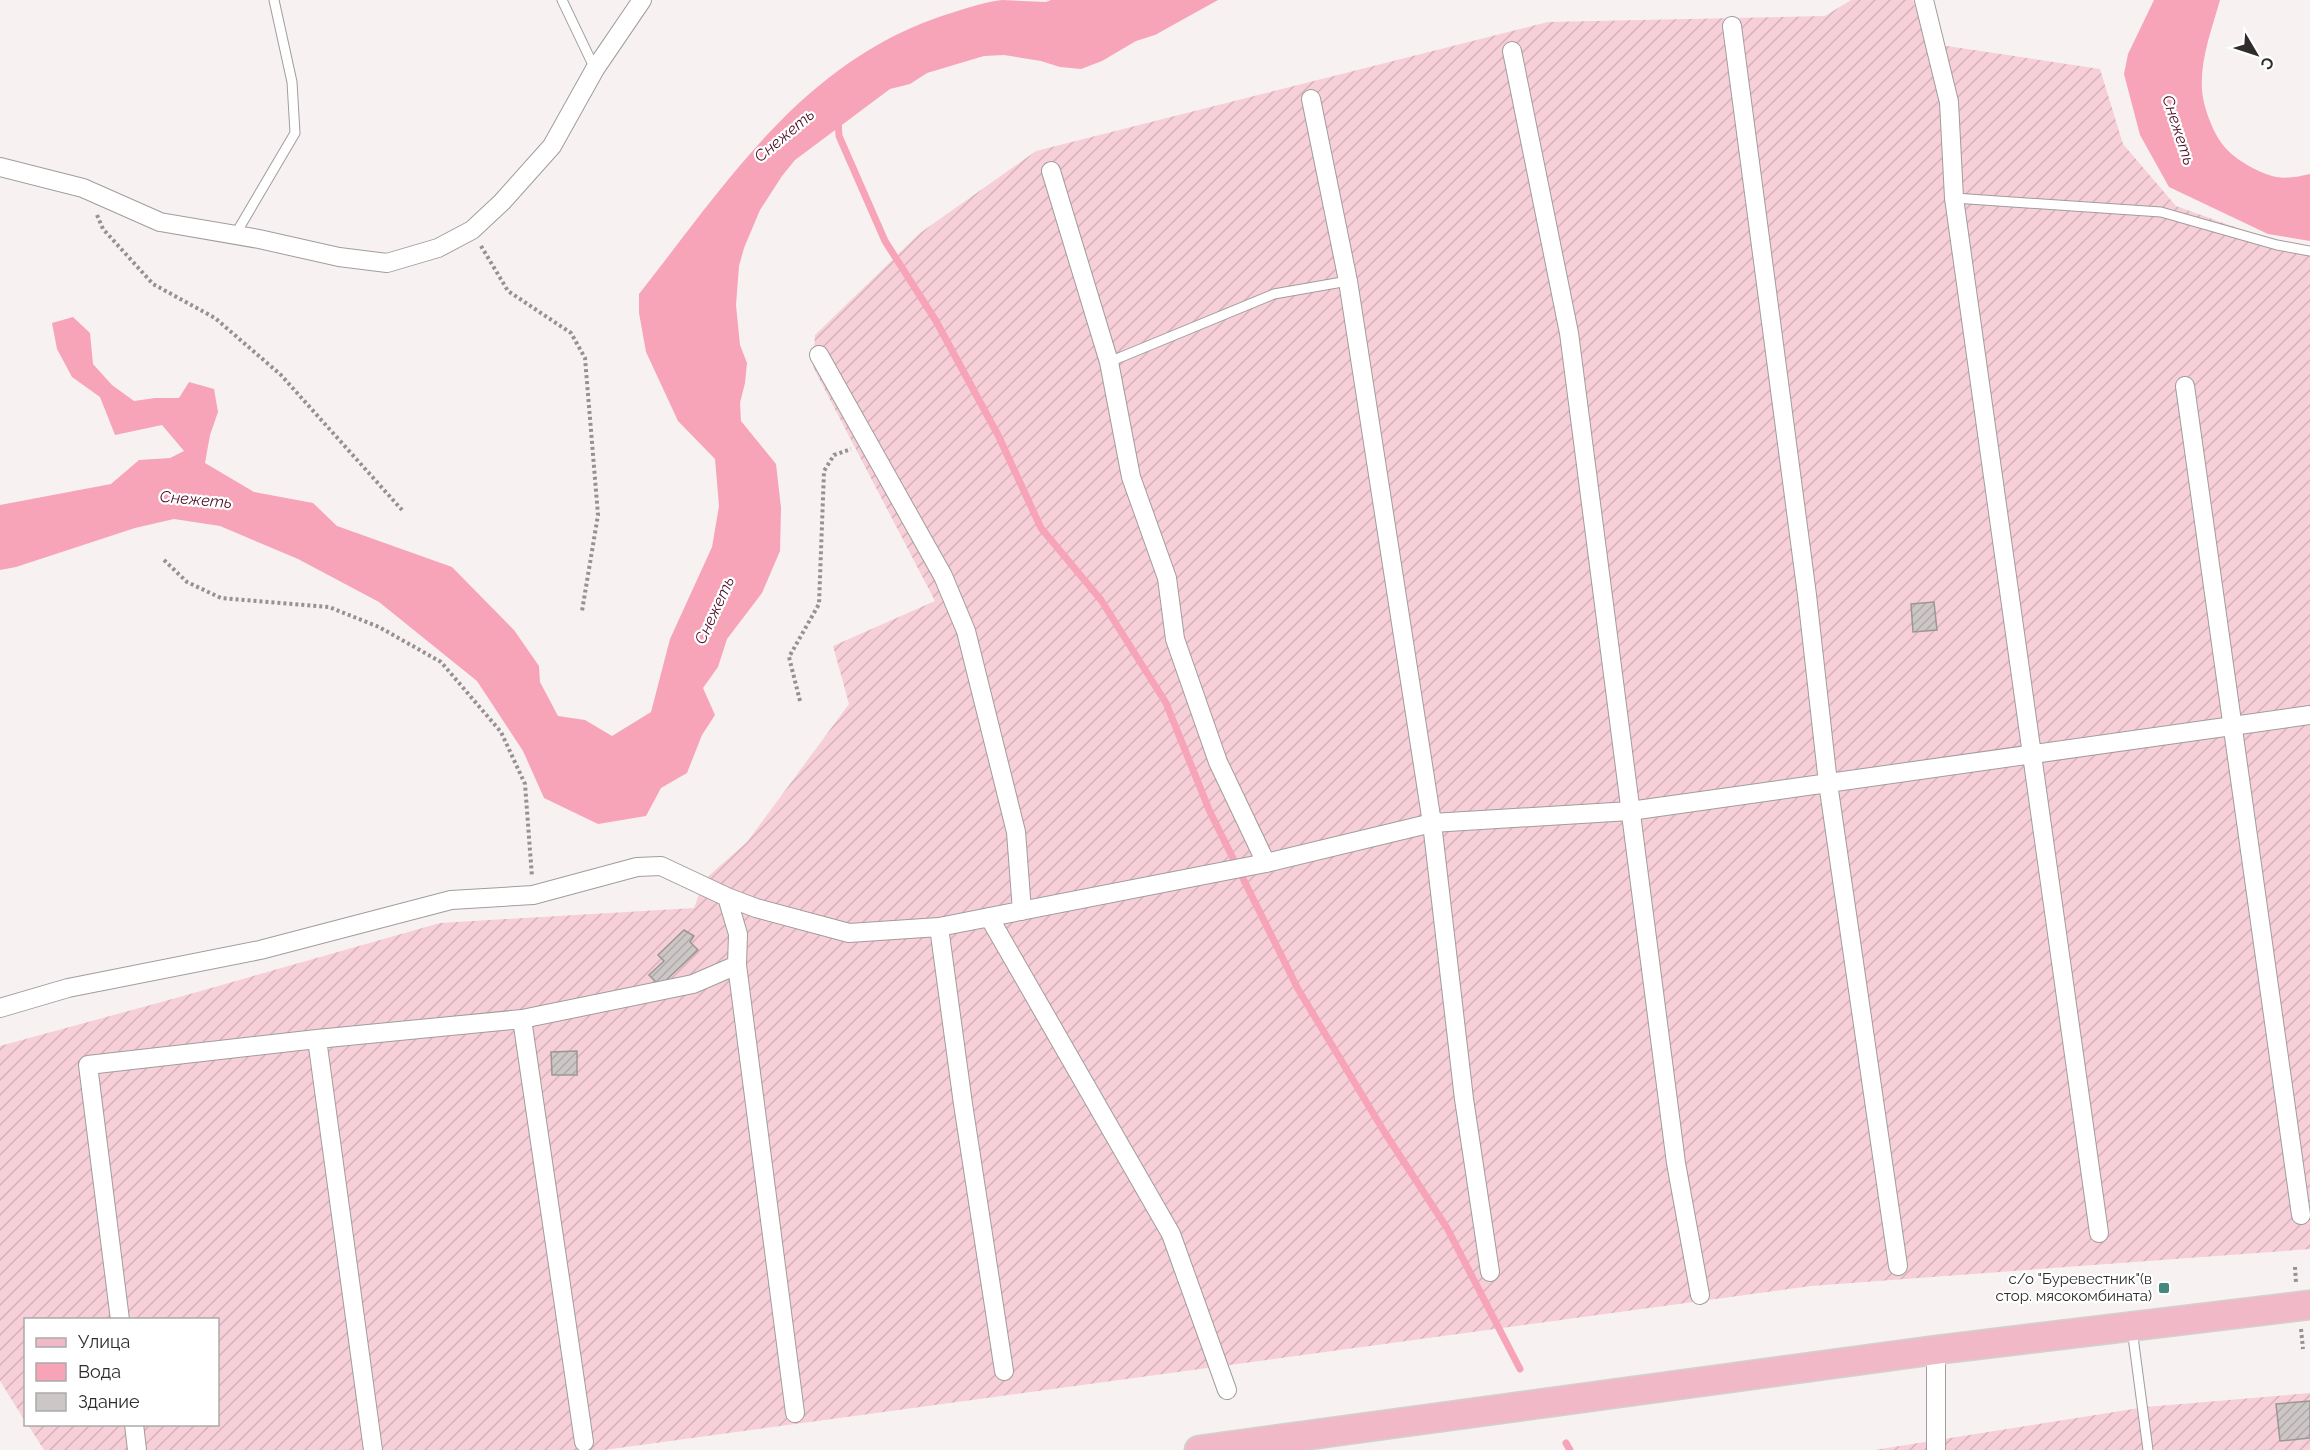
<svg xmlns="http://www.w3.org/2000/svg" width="2310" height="1450" viewBox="0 0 2310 1450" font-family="Raleway,sans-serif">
	<defs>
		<pattern id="garden-furrows" width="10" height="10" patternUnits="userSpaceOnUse" patternTransform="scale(1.5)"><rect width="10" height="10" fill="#f7cfd8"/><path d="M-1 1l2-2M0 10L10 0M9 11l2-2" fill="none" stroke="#d4b2ba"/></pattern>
		<pattern id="building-hatch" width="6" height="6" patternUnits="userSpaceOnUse" patternTransform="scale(1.5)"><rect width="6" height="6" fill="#ccc6c7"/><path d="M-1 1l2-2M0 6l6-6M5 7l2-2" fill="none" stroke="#b0aaab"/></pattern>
	</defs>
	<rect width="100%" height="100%" fill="#f8f1f2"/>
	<!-- garden -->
	<path fill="url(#garden-furrows)" d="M1851,0h62l14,43 173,26 23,75 53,62 134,48v995l-499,37 -1207,164h-560l-16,-25 190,-1v-104h-192l-1,101 -25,-40v-335l176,-48 264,-75 254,-15 10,-28 43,-38 102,-138 -16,-58 102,-45 -122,-234 2,-32 105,-102 116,-82 512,-129 277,-6z
		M2310,1393v57h-436l272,-43z"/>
	<!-- water -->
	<path fill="#f7a4b9" d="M1002,0l44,2 5,-2h167l-63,35 -19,6 -34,20 -21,8 -21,-2 -19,-6 -37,-6 -20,1 -57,17 -17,11 -20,5 -95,71 -13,16 -22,34 -16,38 -5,18 -3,39 4,40 7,18 -2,20 -5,20 1,18 35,43 5,44 -1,43 -18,42 -35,46 -9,28 -15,21 12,27 -13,20 -15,38 -26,15 -15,28 -48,8 -54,-26 -21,-47 -46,-70 -98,-79 -81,-43 -78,-33 -46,-7 -39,9 -119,39 -16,3v-65l111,-21 28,-24 31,-2 14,-7 -22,-26 -47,10 -15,-38 -28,-20 -15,-28 -5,-26 21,-6 17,16 3,31 19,21 22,16 21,-3h24l10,-16 25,7 4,23 -8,23 -5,28 49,29 59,11 24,23 115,41 62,63 25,36 1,16 18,34 27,4 27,16 39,-24 19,-73 42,-92 7,-41 -4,-47 -37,-38 -32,-69 -7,-39v-19c86,-109 160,-227 297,-276 22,-7 43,-15 66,-18z
		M2154,0h66c-8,29 -20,59 -18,90 1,16 11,43 21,55 10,13 31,25 46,30 13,5 28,2 41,-1v67l-42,-7 -99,-47 -29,-52 -16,-61 4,-20z"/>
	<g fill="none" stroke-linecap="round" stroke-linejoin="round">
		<!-- stream -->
		<path stroke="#f7a4b9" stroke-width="7" d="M838,120l1,16 46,105 51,80 62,114 43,93 60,72 65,103 44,109 88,177 87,144 62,95 73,141
			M1566,1443l4,7"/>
	</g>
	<!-- building -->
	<path fill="url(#building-hatch)" stroke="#9d9697" stroke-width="1.5" d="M1934,602l3,28 -24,2 -2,-28z
		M684,930l10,6 -4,6 8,8 -38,36 -11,-11 15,-14 -6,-6z
		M577,1051v24h-25l-1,-23z
		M2310,1401v37l-30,3 -4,-37z"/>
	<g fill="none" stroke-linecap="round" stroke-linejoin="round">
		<defs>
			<path id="service" d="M562,0l33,69
				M1954,198l207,14 116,33 33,6
				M235,235l60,-102 -3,-51 -18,-82
				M1109,362l165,-68 74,-13
				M2132,1329l16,121"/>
			<path id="minor" d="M1924,0l25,102 5,96 145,1035
				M1732,26l75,569 21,188 70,483
				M1512,51l57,282 107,830 24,132
				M1311,99l37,182 84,542 32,276 26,173
				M0,167l83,21 77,34 99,17 80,18 48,6 51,-15 34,-18 30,-28 50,-56 43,-77 47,-69
				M1051,171l58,191 22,115 36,101 8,61 43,123 48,101
				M819,355l124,221 23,55 50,201 6,79
				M2185,386l116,829
				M727,897l29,11 93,25 90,-6 327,-64 166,-40 198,-12 680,-96
				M989,917l182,317 56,156
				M939,927l24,177 41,267
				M0,1008l68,-20 192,-38 191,-50 82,-5 104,-28 24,-1 66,31 11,37 -1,31 58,448
				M522,1019l62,423
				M317,1039l56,411
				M120,1320l-32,-255 229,-26 205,-20 171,-35 44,-19
				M134,1424l3,26
				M1936,1450v-100"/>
			<path id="primary" d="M1199,1450l737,-100 374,-45"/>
		</defs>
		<!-- service casing -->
		<use href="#service" stroke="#a29c9d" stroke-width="11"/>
		<!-- minor casing -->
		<use href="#minor" stroke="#a29c9d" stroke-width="20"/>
		<!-- primary casing -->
		<use href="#primary" stroke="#d1d1d1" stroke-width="31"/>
		<!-- path -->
		<path stroke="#969292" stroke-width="4" stroke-dasharray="3 3" stroke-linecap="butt" d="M97,215l6,14 50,55 62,34 66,57 121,135
			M481,246l27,45 63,42 14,25 13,157 -16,96
			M164,560l23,22 34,16 108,9 50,20 62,35 60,70 24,52 7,93
			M800,701l-11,-44 30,-53 5,-133 10,-16 17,-6
			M2295,1267l1,16
			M2301,1329l2,20"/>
		<!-- service -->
		<use href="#service" stroke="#fff" stroke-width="9"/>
		<!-- minor -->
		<use href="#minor" stroke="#fff" stroke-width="18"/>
		<!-- primary -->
		<use href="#primary" stroke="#f1b9c8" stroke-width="28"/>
	</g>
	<!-- markers -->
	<rect fill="#44897f" stroke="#fff" stroke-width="2" x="2158" y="1282" width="12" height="12" rx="3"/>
	<g text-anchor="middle" stroke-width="4.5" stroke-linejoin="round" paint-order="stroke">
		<!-- poi labels -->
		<g font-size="15" fill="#2e2c2c" stroke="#fff" text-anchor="end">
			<text x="2152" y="1284">с/о "Буревестник"(в<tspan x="2152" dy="17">стор. мясокомбината)</tspan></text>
		</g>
		<!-- water labels -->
		<g font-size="16" font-style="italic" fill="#501128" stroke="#fff">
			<text transform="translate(2179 130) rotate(72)" y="6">Снежеть</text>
			<text transform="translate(784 135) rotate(-40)" y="6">Снежеть</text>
			<text transform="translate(196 499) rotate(5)" y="6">Снежеть</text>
			<text transform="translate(714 610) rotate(-65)" y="6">Снежеть</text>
		</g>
	</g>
	<!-- legend -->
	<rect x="24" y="1318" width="195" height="108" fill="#ffffff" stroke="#ababab" stroke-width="1.5"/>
	<rect x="36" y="1338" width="30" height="9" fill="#f1b9c8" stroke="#ababab" stroke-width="1.5"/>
	<text x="78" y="1348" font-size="18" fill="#2e2c2c">Улица</text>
	<rect x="36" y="1363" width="30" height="18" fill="#f7a4b9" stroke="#ababab" stroke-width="1.5"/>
	<text x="78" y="1378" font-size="18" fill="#2e2c2c">Вода</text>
	<rect x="36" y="1393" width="30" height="18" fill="#ccc6c7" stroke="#ababab" stroke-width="1.5"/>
	<text x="78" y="1408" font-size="18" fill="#2e2c2c">Здание</text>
	<!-- north arrow -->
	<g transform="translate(2256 54) rotate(129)" stroke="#ffffff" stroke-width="4.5" paint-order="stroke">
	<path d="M0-4.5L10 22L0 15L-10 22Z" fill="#2e2c2c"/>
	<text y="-9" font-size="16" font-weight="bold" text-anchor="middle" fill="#2e2c2c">С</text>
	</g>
</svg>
